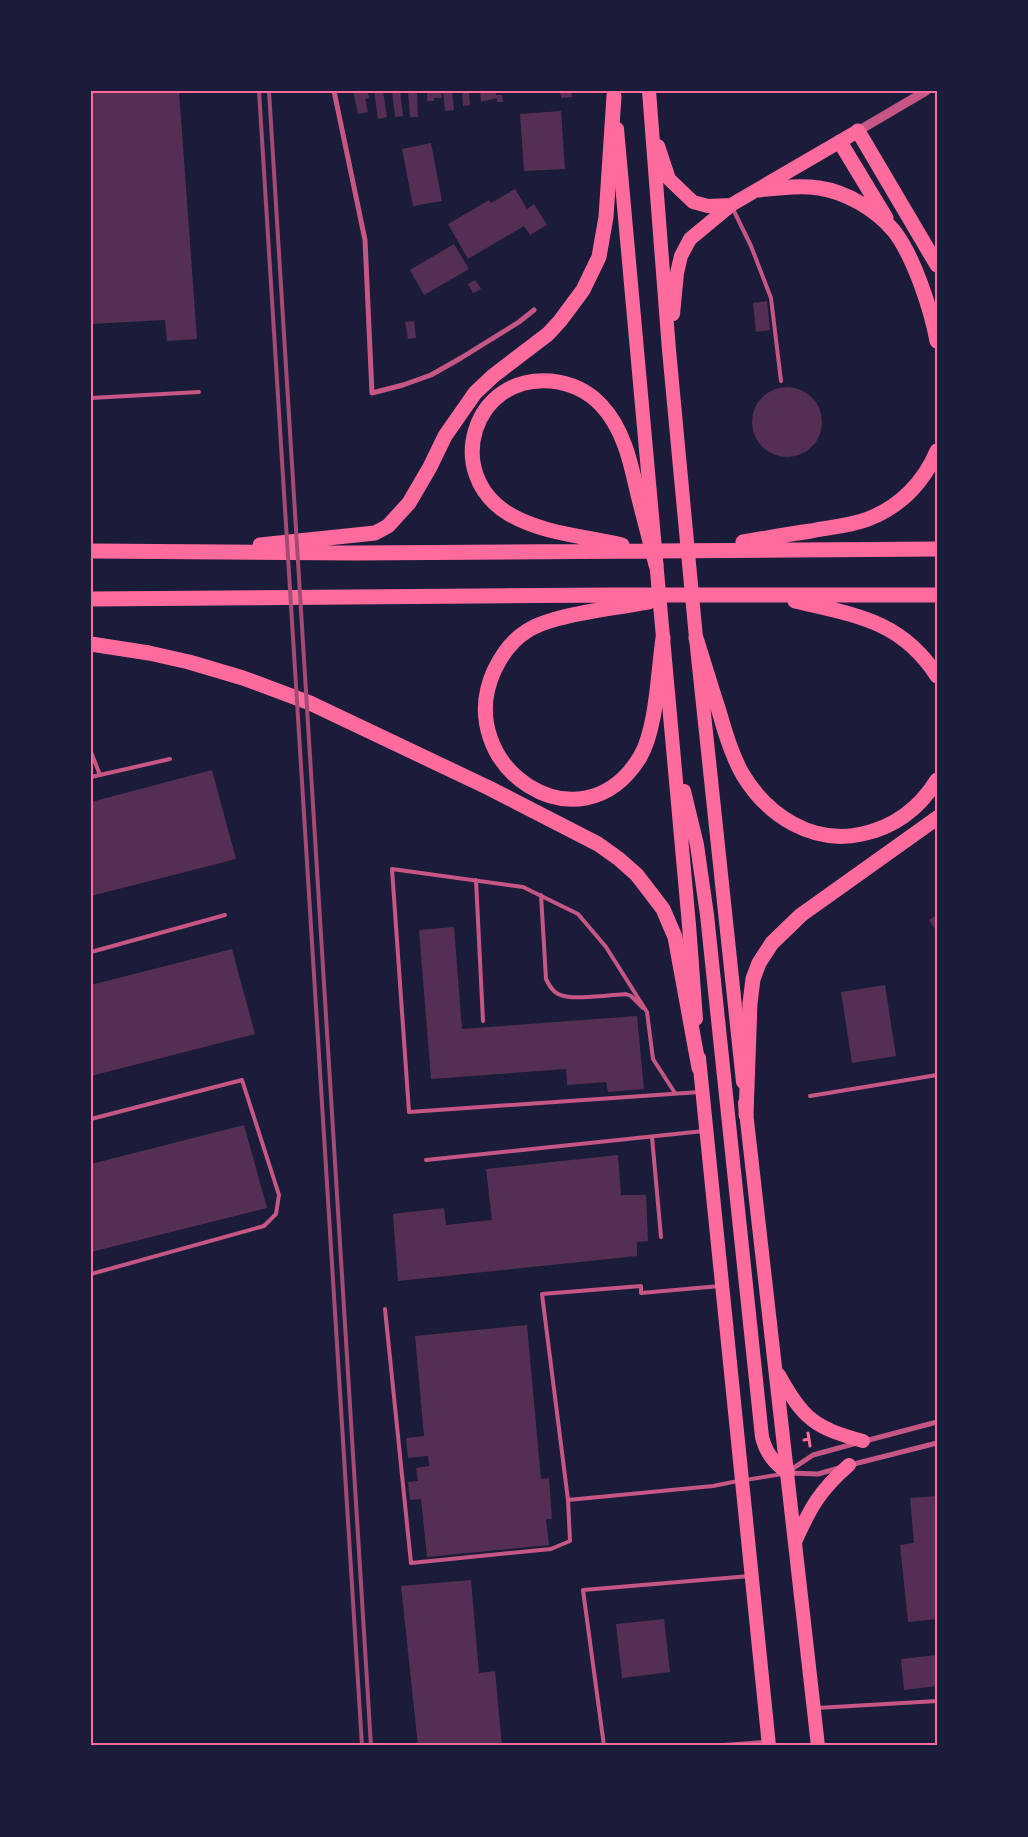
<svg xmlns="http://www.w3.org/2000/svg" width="1028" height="1837" viewBox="0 0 1028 1837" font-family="'Space Grotesk',sans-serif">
	<rect width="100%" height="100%" fill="#1b1b3a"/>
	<!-- building -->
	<path fill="#542f53" d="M91,91h88l18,248 -30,2 -2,-21 -74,4z
		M353,91l15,1 1,6 -4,1 3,13 -10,2z
		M374,91h9l4,26 -9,2z
		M392,91h8l3,25 -8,1z
		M408,91h9l1,26h-8z
		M427,91h14l1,7h-8v3h-7z
		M443,91h9l2,19 -9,1z
		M462,91h7l1,14 -7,1z
		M480,91h16v4h6l1,7h-6v-4l-16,4z
		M560,91h11l1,6 -11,1z
		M561,111l4,58 -41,2 -4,-57z
		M431,143l11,58 -29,5 -11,-57z
		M515,189l12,20 7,-5 13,21 -17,10 -6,-9 -56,33 -20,-35 41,-24 2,3z
		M454,244l15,25 -45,26 -14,-25z
		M475,280l6,9 -8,4 -5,-9z
		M767,301l3,29 -14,2 -3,-29z
		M414,321l2,17 -8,1 -3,-17z
		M752 422a35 35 0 1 1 70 0a35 35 0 1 1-70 0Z
		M212,770l24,89 -145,37v-94z
		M937,915v17l-8,-12z
		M454,927l8,102 175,-13 7,73 -36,3 -2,-10 -39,3 -1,-16 -135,10 -12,-149z
		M232,949l23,85 -164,42v-91z
		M885,985l11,71 -44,7 -11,-71z
		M244,1125l23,83 -176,44v-88z
		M618,1155l3,40h25l2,46 -11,1v14l-239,25 -5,-67 51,-6 2,17 46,-5 -6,-51z
		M527,1325l14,154 8,-1 3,41h-6l3,26 -122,12 -6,-58 -11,1 -2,-18 10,-1 -2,-13 13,-2 -1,-10 -20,2 -2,-20 18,-2 -9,-100z
		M937,1496v123l-29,3 -8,-77 14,-2 -4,-45z
		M471,1580l8,93 16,-2 7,75h-84l-17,-160z
		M664,1619l6,53 -48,6 -6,-54z
		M937,1655v31l-33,4 -3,-31z"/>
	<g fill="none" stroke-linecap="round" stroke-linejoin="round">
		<!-- path -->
		<path stroke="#ff6b9d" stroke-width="3" d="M808,1433l2,13
			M804,1440l5,-1"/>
		<!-- service -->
		<path stroke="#c65784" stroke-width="4" d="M732,207l19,39 20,52 10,83
			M91,398l108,-6
			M91,752l9,23
			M91,777l79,-18
			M476,880l7,141
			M541,895l5,84c3,6 6,12 12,15 12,7 52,1 68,0l5,2 12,12
			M91,952l134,-37
			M675,1093l-22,-34 -6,-47 -41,-65 -28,-33 -55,-27 -131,-18 17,243 291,-20
			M810,1096l127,-21
			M91,1119l151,-39 37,115 -3,19 -12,12 -173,48
			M652,1137l9,100
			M426,1160l278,-29
			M385,1309l26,254 140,-14 19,-8 -2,-41 145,-14 25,-5
			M745,1480l38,-6
			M568,1500l-26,-206 99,-8v7l79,-7
			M817,1708l120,-7
			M604,1746l-21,-156 167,-14
			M710,1746l55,-4"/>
		<!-- minor -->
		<path stroke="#c65784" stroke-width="5" d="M334,91l31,149 7,153 31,-8 28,-10 30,-17 58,-36 15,-12
			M865,1441l72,-19
			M850,1465l87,-22
			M789,1471l24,-16 44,-12
			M789,1473l29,1 21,-6"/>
		<!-- tertiary -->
		<path stroke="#c65784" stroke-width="9" d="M858,131l68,-40"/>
		<!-- trunk -->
		<path stroke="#ff6b9d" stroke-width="14" d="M649,91l20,259 27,288 47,444
			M617,129l72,796 7,94
			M658,146l11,33 24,23 15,4 23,-1
			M673,314l4,-41 4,-17 9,-17 41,-34 127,-74
			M684,791l13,54 10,70 55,522c4,16 12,26 26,36
			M699,1058l70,688
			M745,1103l73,643
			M779,1375c24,44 36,53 84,66
			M795,1542c15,-34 25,-52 54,-77"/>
		<!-- motorway -->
		<path stroke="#ff6b9d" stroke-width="15" d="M858,131l79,134
			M840,142l46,76
			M759,190c20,-2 40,-5 60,-2 28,4 57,22 75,43 20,26 37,78 43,110
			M743,542c23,-4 46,-8 68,-11 19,-4 39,-5 57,-12 32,-12 56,-37 69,-68
			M260,545l115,-12 13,-7 21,-23 21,-36 15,-31 30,-43 18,-17 55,-42 12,-13 23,-31 16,-33 7,-40 8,-121
			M622,545c-37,-9 -79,-11 -113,-31 -67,-40 -36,-140 42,-133 19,2 37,10 50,24 23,24 30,59 37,90 6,23 12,46 18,70
			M91,551l264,2 582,-4
			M91,599l520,-4h326
			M795,601c59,14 106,19 142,75
			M649,602c-32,6 -97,12 -122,29 -15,9 -26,25 -33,40 -43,95 87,183 146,86 17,-29 18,-86 23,-119
			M696,638c8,25 15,49 23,73 6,22 13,45 24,64 25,41 70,70 119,59 33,-7 57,-25 75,-54
			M91,644l58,9 40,9 54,16 67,25 179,85 109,56 21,15 18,16 26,34 12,28 24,131
			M746,1115l4,-112 3,-24 6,-16 13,-20 29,-28 136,-97"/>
		<!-- rail -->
		<path stroke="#a44b75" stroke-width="4" d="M259,91l103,1655
			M269,91l102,1655"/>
	</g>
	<!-- border -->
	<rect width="1028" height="1837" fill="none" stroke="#1b1b3a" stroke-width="185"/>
	<rect x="92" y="92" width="844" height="1652" fill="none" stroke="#ff6b9d" stroke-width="2"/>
</svg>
